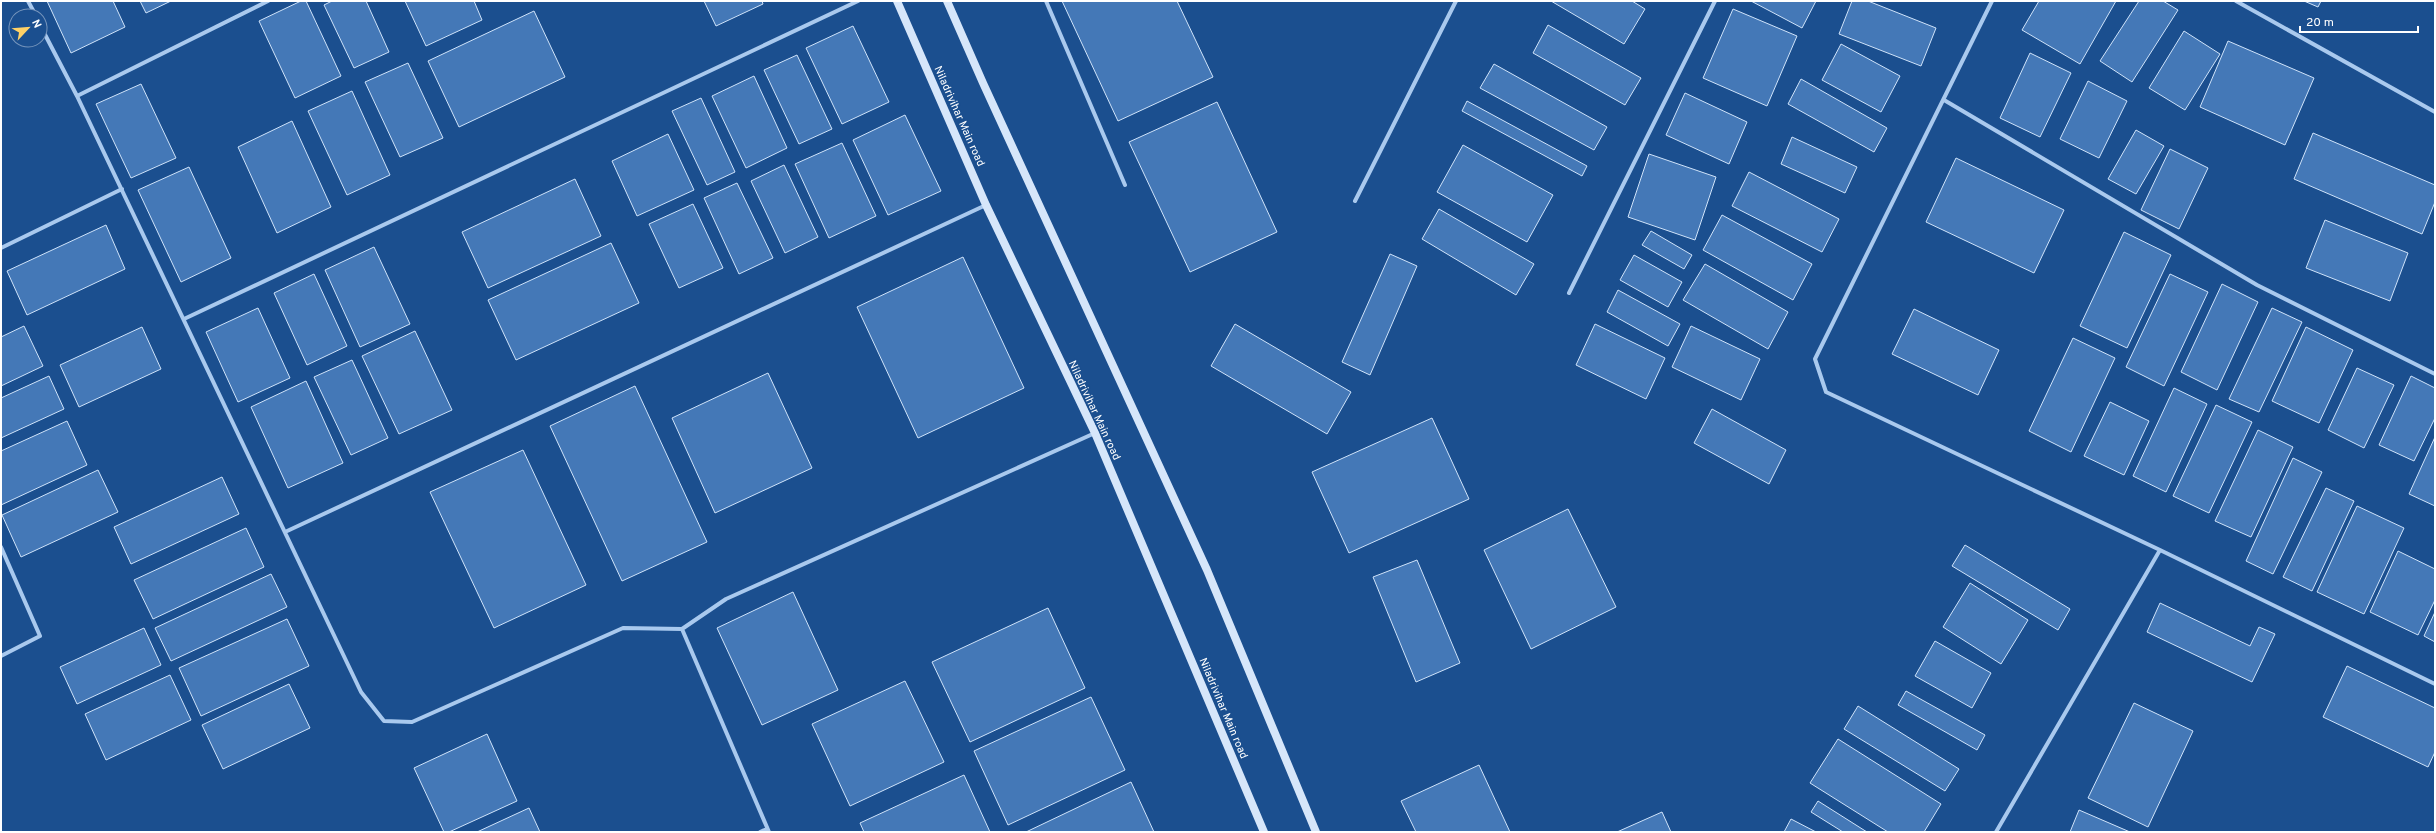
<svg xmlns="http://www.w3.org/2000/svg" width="2436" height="833" viewBox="0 0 2436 833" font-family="Overpass,sans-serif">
	<rect width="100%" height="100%" fill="#1b4f8f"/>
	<!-- building -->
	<path fill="#4478b7" stroke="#cfe3fa" d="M47,1h66l12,26 -54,26z
		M140,1h31l-25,12z
		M301,1h5l35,75 -46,22 -36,-77z
		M332,1h34l23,51 -35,16 -30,-63z
		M405,1h69l8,19 -56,26z
		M704,1h58l1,3 -47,22z
		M1062,1h115l36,76 -95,44z
		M1551,1h81l13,8 -21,35z
		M1751,1h65l-14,27z
		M1852,1h16l68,27 -15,38 -82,-32z
		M2039,1h77l-36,63 -58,-34z
		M2139,1h24l15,9 -46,72 -32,-21z
		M2304,1h17l-3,6z
		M1733,9l64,27 -30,70 -64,-28z
		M534,11l31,66 -106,50 -31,-66z
		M1548,25l93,53 -16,27 -92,-52z
		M853,26l36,76 -47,22 -36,-76z
		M2184,31l36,23 -35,56 -36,-22z
		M2228,41l86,37 -29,67 -85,-38z
		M1841,44l59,32 -19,36 -59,-32z
		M2030,53l41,20 -31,64 -40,-19z
		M797,55l35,74 -33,15 -35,-74z
		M408,63l35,75 -43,19 -35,-75z
		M1494,64l113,63 -13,23 -114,-62z
		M754,76l33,72 -41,20 -34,-72z
		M1801,79l86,49 -13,24 -86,-48z
		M2088,81l39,20 -28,57 -39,-19z
		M141,84l35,74 -45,20 -35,-74z
		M352,91l38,84 -43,20 -39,-84z
		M1685,93l62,29 -18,42 -63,-29z
		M701,98l34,74 -28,13 -35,-74z
		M1467,101l120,65 -5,10 -120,-65z
		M1217,102l60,130 -87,40 -61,-130z
		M905,115l36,76 -53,24 -35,-75z
		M292,121l39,86 -54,26 -39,-86z
		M2136,130l28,16 -28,48 -28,-15z
		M2313,133l122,52v17l-13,32 -128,-55z
		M668,134l26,56 -57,26 -25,-55z
		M1792,137l65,30 -12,26 -64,-29z
		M842,143l34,73 -47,22 -34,-74z
		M1463,145l90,50 -26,47 -90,-50z
		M2170,149l38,19 -29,61 -38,-19z
		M1649,154l67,23 -21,63 -67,-23z
		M1956,158l108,52 -30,63 -108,-51z
		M784,165l34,72 -33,16 -34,-72z
		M189,167l42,91 -50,24 -43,-92z
		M1749,172l90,47 -17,33 -90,-46z
		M575,179l26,57 -113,52 -26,-56z
		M737,183l36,75 -34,16 -35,-76z
		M693,204l30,64 -44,20 -30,-64z
		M1439,209l95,55 -18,31 -94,-56z
		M1722,215l90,49 -19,36 -90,-50z
		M2325,220l83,33 -18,48 -84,-33z
		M106,225l19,44 -98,46 -20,-44z
		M1651,231l41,24 -8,14 -42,-24z
		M2124,232l47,23 -44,93 -47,-22z
		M611,243l28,60 -123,57 -28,-60z
		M374,247l36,77 -50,23 -35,-77z
		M1390,254l27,12 -47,109 -28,-13z
		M1634,255l48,27 -14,25 -48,-27z
		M963,257l61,131 -106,50 -61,-131z
		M1705,264l83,48 -20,37 -85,-49z
		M314,274l33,72 -40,19 -33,-72z
		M2170,274l38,18 -44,94 -38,-19z
		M2222,284l36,18 -41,88 -36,-18z
		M1618,290l62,34 -12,22 -61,-34z
		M258,308l32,70 -52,24 -32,-70z
		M2272,308l30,14 -43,90 -30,-13z
		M1914,309l85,41 -21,45 -86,-41z
		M1235,324l116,68 -24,42 -116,-68z
		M1595,324l70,34 -19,41 -70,-34z
		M24,326l19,40 -42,20v-49z
		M1691,326l69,33 -19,41 -69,-33z
		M142,327l19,42 -82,38 -19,-42z
		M2306,327l47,23 -34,73 -47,-22z
		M415,331l37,79 -53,24 -37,-78z
		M2073,338l42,20 -44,94 -42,-21z
		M352,360l36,78 -37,17 -37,-78z
		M2357,368l37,17 -30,63 -36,-18z
		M768,373l44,95 -97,45 -43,-95z
		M49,376l15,33 -63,29v-40z
		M2411,376l24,12v30l-21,43 -35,-16z
		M306,381l37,82 -55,25 -37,-81z
		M635,386l72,156 -85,39 -72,-155z
		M2174,388l33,16 -41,88 -33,-16z
		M2110,402l39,19 -25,54 -40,-19z
		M2216,405l36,17 -43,91 -36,-17z
		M1712,409l74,41 -17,34 -75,-41z
		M1432,418l37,81 -120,54 -37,-81z
		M67,421l20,44 -86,40v-54z
		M2258,430l35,17 -42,90 -36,-16z
		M2435,437v69l-26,-12z
		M523,450l63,135 -92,43 -64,-136z
		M2293,458l29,14 -49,102 -27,-13z
		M98,470l20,42 -97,45 -19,-42z
		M222,477l17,37 -108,50 -17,-37z
		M2326,488l28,13 -42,90 -29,-14z
		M2357,506l47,22 -40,86 -47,-22z
		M1568,509l48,98 -85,42 -47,-99z
		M246,528l18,39 -111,52 -19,-39z
		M1965,545l105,64 -12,21 -106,-64z
		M2398,551l37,18v31l-17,35 -48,-23z
		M1417,560l43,103 -44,19 -43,-105z
		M271,574l16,33 -116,54 -16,-33z
		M1970,583l58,37 -27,44 -58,-37z
		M793,592l45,98 -76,35 -45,-97z
		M2160,603l90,43 9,-19 16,7 -23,48 -105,-50z
		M1048,608l37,80 -115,54 -38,-80z
		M2435,612v30l-11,-6z
		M287,619l22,47 -108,50 -22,-48z
		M144,628l17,37 -84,39 -17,-37z
		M1935,641l56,32 -19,35 -57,-32z
		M2347,666l88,42v44l-7,15 -105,-50z
		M170,675l21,45 -85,40 -21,-46z
		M905,681l39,81 -94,44 -38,-82z
		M289,684l21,44 -87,41 -21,-44z
		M1906,691l79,44 -8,15 -79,-45z
		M1091,697l34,73 -117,55 -34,-74z
		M2134,703l59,28 -45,96 -60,-29z
		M1858,706l101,63 -14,22 -101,-62z
		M487,734l30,67 -68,31h-5l-30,-64z
		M1838,739l103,65 -17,28h-36l-78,-49z
		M1479,765l31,67h-94l-15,-31z
		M964,775l26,57h-126l-4,-9z
		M1131,782l23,50h-128z
		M1818,801l49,31h-24l-32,-20z
		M529,808l11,24h-63z
		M2079,810l51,22h-60z
		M1662,812l9,20h-54z
		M1791,819l25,13h-32z"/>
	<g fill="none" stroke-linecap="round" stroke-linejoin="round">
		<!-- street -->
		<path stroke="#a9c9ee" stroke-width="4" d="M28,1l8,15
			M1046,1l79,184
			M1992,1l-177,358 11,33 334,158 275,134
			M2236,1l199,111
			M40,25l37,71 284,596 23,29 28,1 211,-94 59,1
			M77,96l191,-95
			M1944,100l313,185 178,89
			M1355,201l101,-200
			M1,248l121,-59
			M1569,293l146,-292
			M184,319l674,-318
			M285,532l701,-327
			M1,547l39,89 -39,20
			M760,832l7,-3
			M769,832l-87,-203 44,-30 369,-166
			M1996,832l164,-282"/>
		<!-- secondary -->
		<path stroke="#d6e6fa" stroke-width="8" d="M897,1l89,204 109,228 169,399
			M947,1l36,82 224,487 109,262"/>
	</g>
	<g text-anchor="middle" stroke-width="3" stroke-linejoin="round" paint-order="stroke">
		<!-- street labels -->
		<g font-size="11" fill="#fff" stroke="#1b4f8f">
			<text transform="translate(960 116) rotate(66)" y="4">Niladrivihar Main road</text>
			<text transform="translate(1095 410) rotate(65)" y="4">Niladrivihar Main road</text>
			<text transform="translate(1224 708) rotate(67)" y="4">Niladrivihar Main road</text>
		</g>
	</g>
	<!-- border -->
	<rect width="2436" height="833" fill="none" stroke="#ffffff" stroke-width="4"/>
	<!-- north arrow -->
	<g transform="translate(28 28) rotate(64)"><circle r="19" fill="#1b4f8f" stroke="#7695bc"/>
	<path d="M0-3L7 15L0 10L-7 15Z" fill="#ffd166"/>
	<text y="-6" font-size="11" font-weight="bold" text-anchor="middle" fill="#ffffff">N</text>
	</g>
	<!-- scale -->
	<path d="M2300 26v6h118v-6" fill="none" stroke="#ffffff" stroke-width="2"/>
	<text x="2306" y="26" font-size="12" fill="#ffffff" stroke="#1b4f8f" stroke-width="3" paint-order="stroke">20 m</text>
</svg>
